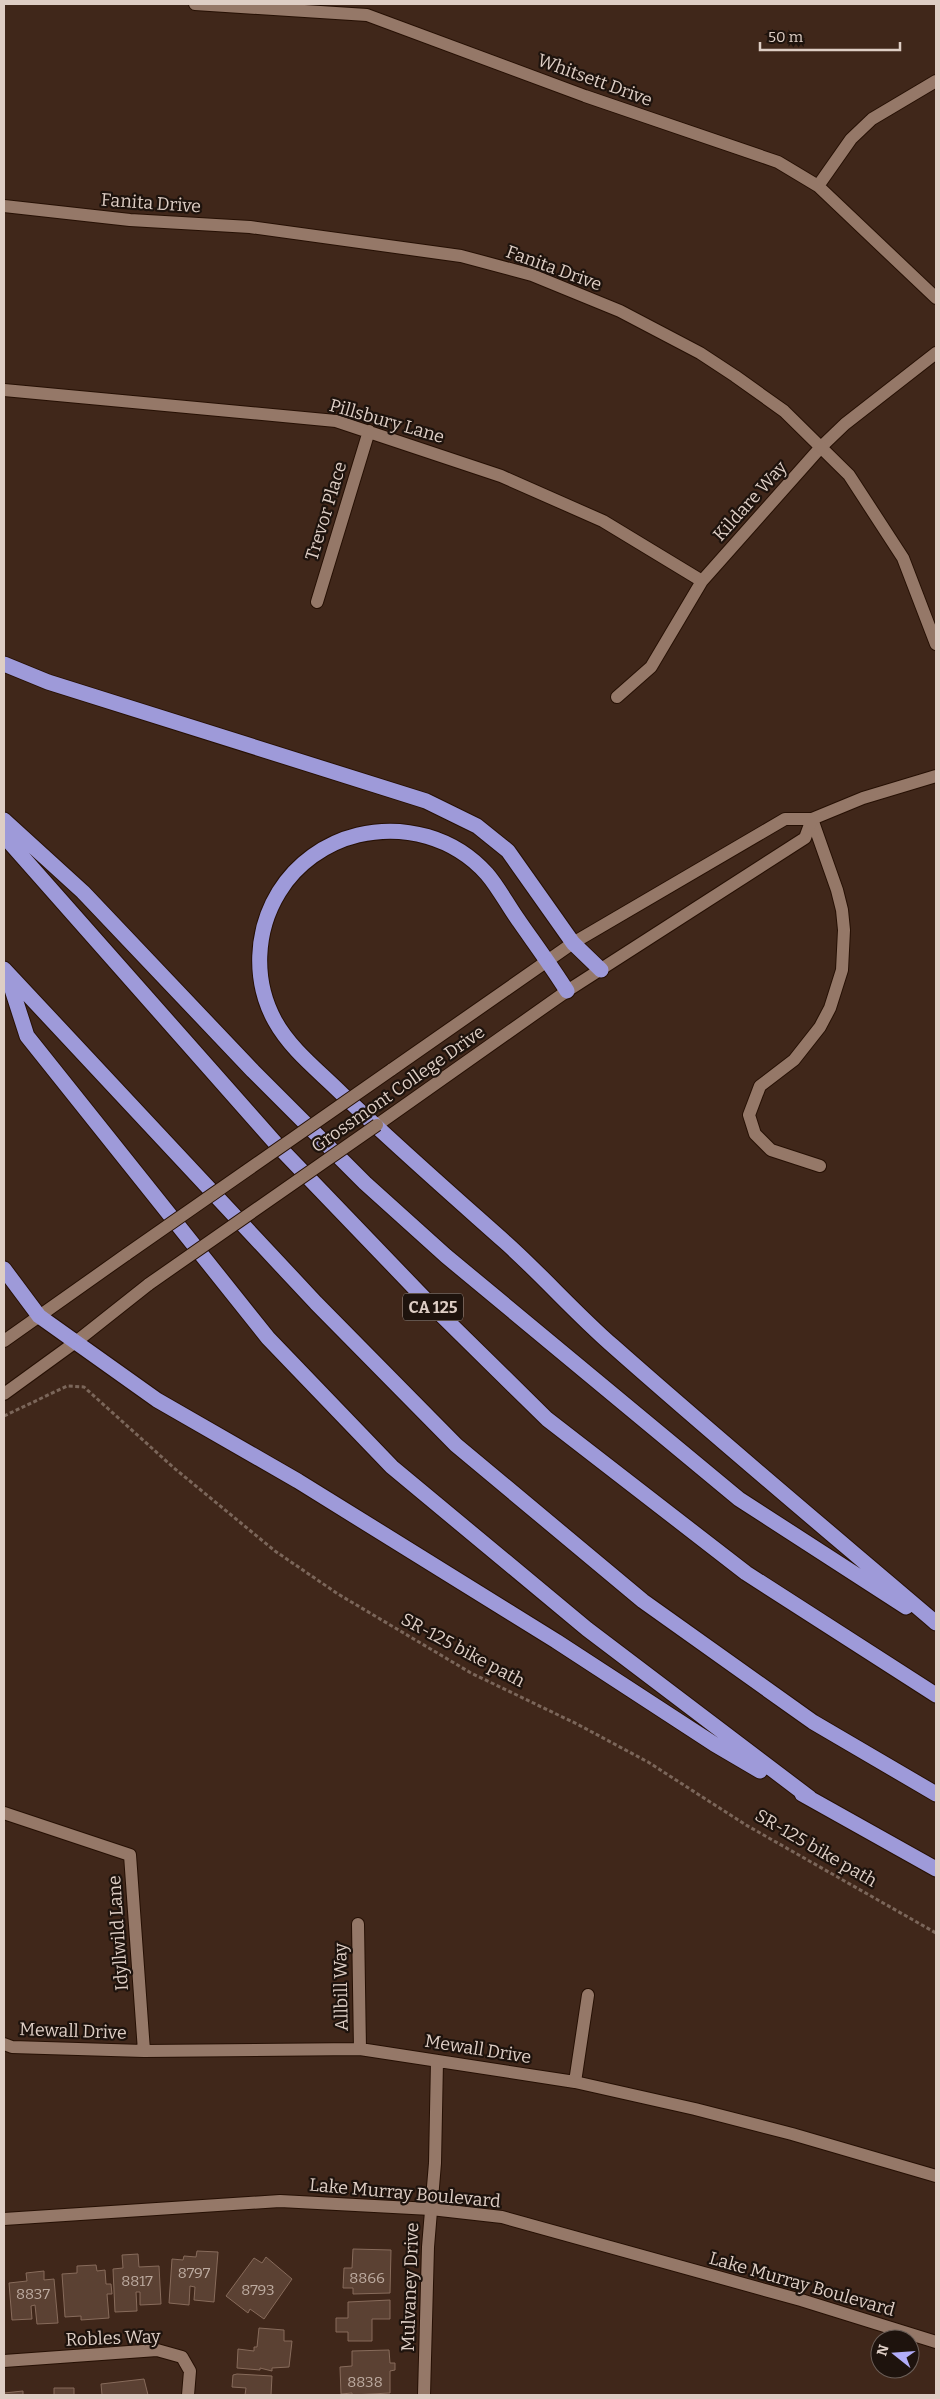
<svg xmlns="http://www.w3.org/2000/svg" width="940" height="2399" viewBox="0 0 940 2399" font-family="Bitter,serif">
	<rect width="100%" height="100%" fill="#40271a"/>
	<!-- building -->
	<path fill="#5b4133" stroke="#876b5b" d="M353,2249l38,1 -1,43 -37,1v-6h-10l1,-20h8z
		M197,2251l21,1 -4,50 -20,-2 1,-13 -5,-1 -1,19 -20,-2 3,-44 11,1 1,-4 12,1z
		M138,2254l1,13 20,-1 2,38 -21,1v-13h-4l1,19 -22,1 -2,-43 10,-1 -1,-13z
		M266,2257l26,22 -28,40 -14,-10 -2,4 -22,-17 28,-38 8,5z
		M96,2265l1,6 8,-1 1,14h5l1,10h-5l2,24 -28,2v-4l-16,1 -3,-43 15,-1v-7z
		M44,2271v9l10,-1 4,44 -21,1 -2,-19 -4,1 1,13 -20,1 -3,-37 18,-2 -1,-8z
		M390,2300v19h-18v22h-24v-9h-12v-14h12v-16z
		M259,2328l25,2v11h8l-3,26 -17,1v3l-12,-3v2l-23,-2 1,-19 16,2v-4h3z
		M389,2350l1,13h5v7l-5,1v22l-38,2v-2l-11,1 -1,-27 12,-1v-15z
		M237,2374l35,2 -1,19h-26l1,-7 -14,-1 1,-12z
		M144,2379l4,16h-46l-1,-11z
		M54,2388h20v7h-20z
		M23,2391v4h-19v-2z"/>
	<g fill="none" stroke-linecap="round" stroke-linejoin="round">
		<defs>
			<path id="street" d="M195,4l172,11 218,81 193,66 40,24 118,112
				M818,186l33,-47 21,-20 64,-38
				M4,390l332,31 165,55 102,45 99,60
				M317,602l52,-171
				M617,697l34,-30 51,-86 119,-134 24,-23 91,-71
				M812,819l25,71 5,20 2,20 -2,40 -12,38 -10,19 -26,33 -34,26 -11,29 6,19 16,16 49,16
				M4,1813l126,42 14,196
				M358,1924l2,125
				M4,2044l8,3 132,4 216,-2 215,33 120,27 97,25 144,42
				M575,2082l13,-87
				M4,2361l153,-11 25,7 8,14 -2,24
				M424,2395l4,-148 7,-84 2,-102"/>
			<path id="secondary" d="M4,206l126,14 120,7 211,29 71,19 88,36 80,42 35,23 49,35 65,64 54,83 33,86
				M391,1070l182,-127 212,-124h27l51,-21 73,-22
				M377,1125l190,-134 238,-153 7,-19
				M4,1341l123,-87
				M4,1394l73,-53 72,-57
				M4,2219l276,-18 151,8 71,8 299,83 135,42"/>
			<path id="highway" d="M4,664l44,18 378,119 51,25 31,25 65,92 28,27
				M4,820l79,72 170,179 112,112 81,73 293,243 167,108
				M4,836l274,310 147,153 122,120 199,154 190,122
				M4,969l312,334 140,142 187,156 170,121 123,72
				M8,977l19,59 241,302 124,129 195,162 223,169
				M567,991c-15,-24 -32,-47 -48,-70 -11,-15 -20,-33 -32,-47 -33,-37 -83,-50 -129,-39 -33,8 -62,29 -79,57 -24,39 -26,89 -4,129 16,29 44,50 67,73 53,51 108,99 163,148 37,33 70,71 108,104 106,94 215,185 323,277
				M4,1269l35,47 118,84 141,81 258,160 158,103 46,27
				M802,1794l134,75"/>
		</defs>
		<!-- street casing -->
		<use href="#street" stroke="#261004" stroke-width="14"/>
		<!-- secondary casing -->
		<use href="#secondary" stroke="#261004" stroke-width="14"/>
		<!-- highway casing -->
		<use href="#highway" stroke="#261004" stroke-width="17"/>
		<!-- path -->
		<path stroke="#7b665a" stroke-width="3" stroke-dasharray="4 2.5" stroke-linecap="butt" d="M4,1416l63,-30 17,1 90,81 101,83 63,43 133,79 106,51 71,38 98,63 190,108"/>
		<!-- street -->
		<use href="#street" stroke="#957868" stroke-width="12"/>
		<!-- secondary -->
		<use href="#secondary" stroke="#957868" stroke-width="12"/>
		<!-- highway -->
		<use href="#highway" stroke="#9e9ad9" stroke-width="15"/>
		<defs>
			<path id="secondary-bridge" d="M127,1254l264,-184
				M149,1284l228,-159"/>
		</defs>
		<!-- secondary-bridge casing -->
		<use href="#secondary-bridge" stroke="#261004" stroke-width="14" stroke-linecap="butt"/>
		<!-- secondary-bridge -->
		<use href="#secondary-bridge" stroke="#957868" stroke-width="12"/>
	</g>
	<g text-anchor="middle" stroke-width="4.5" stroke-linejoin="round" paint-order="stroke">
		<!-- number labels -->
		<g font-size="15" fill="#bdaba0">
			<text x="194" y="2278">8797</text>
			<text x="367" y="2283">8866</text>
			<text x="137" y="2286">8817</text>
			<text x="258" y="2295">8793</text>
			<text x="33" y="2299">8837</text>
			<text x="365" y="2387">8838</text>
		</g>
		<!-- shield labels -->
		<rect fill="#1e130d" stroke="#a4968e" stroke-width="1" x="403" y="1293.5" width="60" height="27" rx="4"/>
		<g font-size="16" font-weight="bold" fill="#decec5">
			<text x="433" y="1313">CA 125</text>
		</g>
		<!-- street labels -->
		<g font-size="18" fill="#decec5" stroke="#1e130d">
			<text transform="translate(595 80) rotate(20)" y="6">Whitsett Drive</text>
			<text transform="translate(151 203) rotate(4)" y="6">Fanita Drive</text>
			<text transform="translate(554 268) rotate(20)" y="6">Fanita Drive</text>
			<text transform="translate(387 421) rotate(16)" y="6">Pillsbury Lane</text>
			<text transform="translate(750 501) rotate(-48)" y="6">Kildare Way</text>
			<text transform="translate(326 511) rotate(-73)" y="6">Trevor Place</text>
			<text transform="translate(398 1089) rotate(-35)" y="6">Grossmont College Drive</text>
			<text transform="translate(463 1650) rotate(28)" y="6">SR-125 bike path</text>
			<text transform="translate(816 1848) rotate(30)" y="6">SR-125 bike path</text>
			<text transform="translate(118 1933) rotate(-94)" y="6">Idyllwild Lane</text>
			<text transform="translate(341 1987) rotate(-91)" y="6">Allbill Way</text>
			<text transform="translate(73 2031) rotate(2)" y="6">Mewall Drive</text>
			<text transform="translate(478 2049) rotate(9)" y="6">Mewall Drive</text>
			<text transform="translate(405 2193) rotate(5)" y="6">Lake Murray Boulevard</text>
			<text transform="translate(802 2284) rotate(16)" y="6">Lake Murray Boulevard</text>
			<text transform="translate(410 2287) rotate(-88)" y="6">Mulvaney Drive</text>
			<text transform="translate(113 2338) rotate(-2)" y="6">Robles Way</text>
		</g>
	</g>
	<!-- border -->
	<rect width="940" height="2399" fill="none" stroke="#decec5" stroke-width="10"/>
	<!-- north arrow -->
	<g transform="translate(895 2354) rotate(287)"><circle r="24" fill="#1e130d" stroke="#6b5e57"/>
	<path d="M0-4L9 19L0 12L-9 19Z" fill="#b2adf9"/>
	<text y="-8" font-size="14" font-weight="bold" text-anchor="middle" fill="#decec5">N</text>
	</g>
	<!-- scale -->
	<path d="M760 42v8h140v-8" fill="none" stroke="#decec5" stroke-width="2.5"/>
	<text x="768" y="42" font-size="15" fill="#decec5" stroke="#1e130d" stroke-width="4" paint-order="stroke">50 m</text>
</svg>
